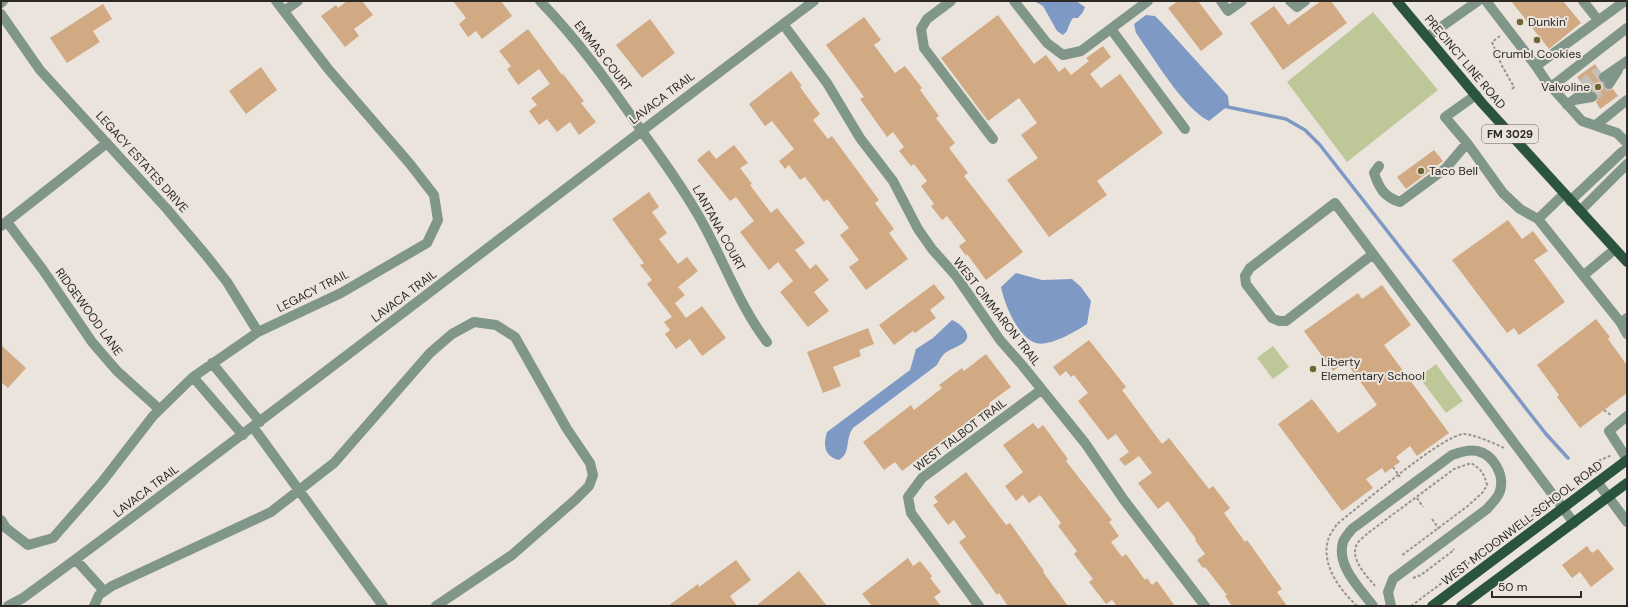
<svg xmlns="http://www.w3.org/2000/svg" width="1628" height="607" viewBox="0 0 1628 607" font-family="'DM Sans',sans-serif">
	<rect width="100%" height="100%" fill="#ebe4dd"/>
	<!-- green -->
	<path fill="#bdc798" d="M1373,12l65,78 -91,72 -60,-80z
		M1273,346l16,21 -16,12 -16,-21z
		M1436,364l27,37 -17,12 -27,-36z"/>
	<!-- water -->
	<path fill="#7e99c4" d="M1034,1h42l9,6 -2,5 -5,6h-5c-5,6 -4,13 -10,17l-6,-4 -14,-25z
		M1146,15l9,1 7,7 66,73 1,9 -20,16c-26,-13 -55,-63 -73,-88l-2,-9z
		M1016,273l26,7 30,-1 9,8 10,14 -4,23c-11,7 -37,23 -51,19 -18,-5 -32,-40 -35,-56z
		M952,320c5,2 9,5 12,9 12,15 -13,18 -20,25 -3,3 -5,7 -7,11l-84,63c-8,10 -2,25 -14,32 -15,-4 -16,-15 -12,-28l83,-62 6,-21 17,-11z"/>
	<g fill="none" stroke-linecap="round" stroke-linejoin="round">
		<!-- stream -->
		<path stroke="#7e99c4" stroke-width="3.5" d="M1223,106l63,13 19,11 15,15 226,289 22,24"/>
	</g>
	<!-- building -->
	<path fill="#d1a982" d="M347,1h15l11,14 -19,14 5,7 -14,11 -24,-31 15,-11 2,3z
		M453,1h48l11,15 -30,23 -6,-8 -8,6 -9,-13 7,-6z
		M1178,1h20l25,33 -22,17 -33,-43z
		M1321,1h10l16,22 -64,47 -33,-47 24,-17 14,19z
		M1511,1h52l18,22 -32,26z
		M103,4l9,15 -19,12 7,11 -33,21 -17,-25z
		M998,15l36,49 12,-9 13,17 6,-5 6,8 18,-14 -3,-3 17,-12 8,11 -21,17 11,14 19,-14 43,59 -66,48 10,14 -58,42 -42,-57 31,-22 -17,-23 16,-12 -18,-25 -31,23 -47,-63z
		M864,17l17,23 -7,5 21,28 10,-7 17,22 -2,2 19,26 -3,2 19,25 -6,5 19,25 -4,3 59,76 -37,28 -19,-26 -1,2 -7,-10 7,-5 -19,-25 -5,4 -11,-14 3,-2 -13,-18 6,-5 -13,-17 -3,2 -12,-15 5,-4 -11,-15 -6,5 -27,-38 4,-2 -38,-52z
		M650,19l25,34 -33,25 -26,-33z
		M528,29l34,46 1,-1 21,27 -3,2 15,19 -17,13 -9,-13 -13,10 -10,-13 -8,6 -10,-14 8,-6 -6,-7 19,-14 -11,-15 -21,16 -11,-16 4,-3 -12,-15z
		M1595,64l5,8 -2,5 1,4 4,2 2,6 4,1 4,-1 5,7 -18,13 -4,-7 2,-3 -1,-6 -4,-2 -1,-5 -2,-2 -7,1 -6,-8z
		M261,67l16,23 -31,24 -17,-23z
		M791,71l11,15 -2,1 20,27 -7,6 15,19 4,-3 47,64 -4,3 19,26 -5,4 19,26 -42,31 -17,-23 10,-7 -19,-25 9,-7 -22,-29 -3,3 -19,-25 -5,3 -11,-15 -4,4 -6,-8 15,-12 -22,-28 -7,5 -16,-22z
		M734,145l14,18 -8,5 12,16 -2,1 21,28 6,-5 28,35 -10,7 15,19 6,-5 13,16 -15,12 15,19 -21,16 -28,-35 13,-11 -15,-19 -9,8 -29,-38 14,-11 -18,-24 -6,4 -33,-41 12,-10 7,9z
		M1434,150l9,11 -37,28 -9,-12z
		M649,192l10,15 -7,5 15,21 -8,6 19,25 9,-7 11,14 -20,16 7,8 -10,8 11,15 16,-12 24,32 -24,18 -12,-17 -14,10 -11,-15 5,-4 -6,-8 8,-5 -25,-33 5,-4 -12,-15 4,-2 -32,-44z
		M1508,220l14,19 11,-8 15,20 -14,9 31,42 -46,33 -5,-7 -7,5 -55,-73z
		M934,284l11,14 -15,12 6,8 -21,15 -2,-2 -19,14 -15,-20z
		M1382,285l29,40 -27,20 65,88 -32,23 -7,-10 -14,11 4,5 -7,5 -8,6 -3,-5 -16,11 7,9 -31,23 -64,-87 34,-25 26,34 39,-28 -31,-43 -13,9 -29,-40 54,-38 4,6z
		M1596,319l14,18 -2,2 19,26v28l-47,35 -23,-31 2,-2 -22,-30z
		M868,328l6,16 -15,6 2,6 -28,11 8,19 -18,7 -16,-41z
		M1089,340l37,47 -4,3 40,54 7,-6 40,51 4,-3 17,22 -6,5 21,29 2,-2 35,49 -5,3 10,14h-55l-7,-10 2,-1 -22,-28 -2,1 -6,-8 8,-6 -10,-14 1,-1 -28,-38 -10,8 -20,-26 14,-10 -13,-17 -14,10 -6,-7 10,-7 -13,-18 -8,6 -30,-39 10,-8 -14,-18 -3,2 -5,-6 -6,5 -7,-9z
		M1,345l25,23 -18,20 -7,-6z
		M986,354l25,33 -22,16 1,2 -88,66 -7,-9 -11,8 -21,-28 48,-37 3,5 28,-22 -3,-3 23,-17 2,3z
		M1033,423l5,6 5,-4 25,34 -2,2 46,59 -3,2 10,14 -8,6 11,15 4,-3 19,26 2,-2 5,7 5,-4 18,25h-58l-5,-6 -6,4 -17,-22 4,-3 -19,-25 3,-3 -19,-25 3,-3 -21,-28 -11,8 -6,-8 -7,6 -11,-15 18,-14 -20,-27z
		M966,472l40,53 4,-2 34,48 -1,1 25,34h-60l-9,-13 -2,2 -38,-53 7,-5 -12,-17 -6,5 -15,-20 5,-3 -4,-5z
		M1587,546l5,7 6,-4 16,20 -23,18 -11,-15 -8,6 -10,-13z
		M908,558l5,8 7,-5 12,15 -2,2 11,14 -7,5 7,9h-69l-10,-12z
		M736,560l15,20 -21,16 7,10h-69l30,-22 1,3z
		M799,571l28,35h-71z"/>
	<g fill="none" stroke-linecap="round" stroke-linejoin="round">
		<!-- minor-tunnel -->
		<path stroke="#c5beb8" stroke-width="10" stroke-dasharray="10 5" stroke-linecap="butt" d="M1582,84l18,-13
			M1587,90l17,-13
			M1592,97l17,-13"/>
		<!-- path -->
		<path stroke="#97928d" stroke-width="2" stroke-dasharray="3 2" stroke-linecap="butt" d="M1516,23l8,-6
			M1500,36l-8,6 10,24 12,21 -2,2
			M1604,410l8,6
			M1393,467l7,10
			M1590,473l8,-12 14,-6
			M1417,498l6,9
			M1542,500l2,3 -2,5
			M1432,519l7,10
			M1413,578l8,-3 33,-25 -1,-1
			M1375,586c-8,-10 -26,-27 -18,-42 2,-4 8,-8 11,-11l86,-64 17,-6c10,6 13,10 16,22l-4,7 -14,13 -68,51
			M1357,606c-17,-16 -36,-41 -29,-66 1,-5 6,-11 9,-16 22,-17 105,-89 127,-90 9,0 32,10 40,14
			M1411,606l137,-102"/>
		<!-- minor -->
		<path stroke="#809689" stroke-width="10" d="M540,1c38,39 70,84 101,129 21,29 42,58 60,90 22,39 39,87 66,122
			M951,1l-24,18 -6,10 3,19 69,91
			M1014,1l33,42 16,12 18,-4 67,-50
			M1221,1l7,10 14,-10
			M1290,1l7,6 8,-6
			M1486,1l50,65 89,-65
			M1583,1l15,19
			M1,3l2,-2
			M284,11l14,-10
			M1,14l39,56 126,138 39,46 22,28 31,50
			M783,24l44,59 33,55 33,43 25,48 14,20 24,27 44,64 22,25 63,78 39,57 81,106
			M1111,29l74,100
			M1427,37l51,-36
			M1536,66l10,15 36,40 35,12 10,10
			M1604,77l23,-16
			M1609,84l9,-14
			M1551,87l76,-59
			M1476,95l-31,22 22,26 36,50 17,16 18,10
			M1574,100l18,-3
			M1567,105l20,-15
			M1596,125l31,-25
			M1379,166l-5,7c5,15 10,24 26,29l46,-34 21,-25
			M1564,194l-26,25 83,104
			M1570,201l52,-49 5,-3
			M1580,211l47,-47
			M7,222l36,48 49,72 25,29 42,38
			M1,226l106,-83
			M1373,254l-87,67h-7l-7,-3 -26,-34 -1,-8 5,-8 85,-65 239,320
			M1584,275l30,-25
			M1627,318l-6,5 6,11
			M212,363l48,59
			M193,377l50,58
			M1627,416l-18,15 18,28
			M253,427l130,179
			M1598,483l29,39
			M1,520l5,8 22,17 25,-7 49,-56 51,-66 40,-39 65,-45 83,-39 86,-50 11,-23 -4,-25 -24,-31 -81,-94 -53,-69
			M76,560l28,31
			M8,606l15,-8c266,-195 526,-399 791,-597
			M94,606l5,-11 13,-9 159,-74 63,-49 96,-110 22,-19 22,-12 22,3 19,12 52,92 23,34 3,12 -4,11 -14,14 -63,55 -76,51
			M979,606l-68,-93 -3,-16 14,-19 119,-88
			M1373,606c-13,-18 -37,-40 -30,-64 2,-5 6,-9 9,-13l100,-74c8,-3 17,-6 25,-4 16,3 28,24 23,40 -2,7 -8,12 -13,18l-94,70 -5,13 3,14"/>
		<!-- major -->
		<path stroke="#2b543f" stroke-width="10" d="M1397,1l85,102 145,159
			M1432,606l195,-146
			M1461,606l166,-123"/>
	</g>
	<!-- markers -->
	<g fill="#6e6632" stroke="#ebe4dd" stroke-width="1.5">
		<circle cx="1520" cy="22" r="4"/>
		<circle cx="1537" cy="40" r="4"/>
		<circle cx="1598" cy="87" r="4"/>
		<circle cx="1421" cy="171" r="4"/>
		<circle cx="1313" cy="369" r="4"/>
	</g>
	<g text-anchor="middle" stroke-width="4" stroke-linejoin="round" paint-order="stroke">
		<!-- shield labels -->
		<rect fill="#ebe4dd" stroke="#65605c" stroke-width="1" x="1482" y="125" width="56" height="18" rx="3"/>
		<g font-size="11" font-weight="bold" fill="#2b2825">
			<text x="1510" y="138">FM 3029</text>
		</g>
		<!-- poi labels -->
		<g font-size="12" fill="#2b2825" stroke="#ebe4dd" text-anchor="start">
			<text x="1528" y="26">Dunkin'</text>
			<text x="1537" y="58" text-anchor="middle">Crumbl Cookies</text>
			<text x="1590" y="91" text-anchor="end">Valvoline</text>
			<text x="1429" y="175">Taco Bell</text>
			<text x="1321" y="366">Liberty<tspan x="1321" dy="14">Elementary School</tspan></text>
		</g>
		<!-- street labels -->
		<g font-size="12" fill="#2b2825" stroke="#ebe4dd">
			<text transform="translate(603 56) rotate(52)" y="4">EMMAS COURT</text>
			<text transform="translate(1465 62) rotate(50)" y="4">PRECINCT LINE ROAD</text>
			<text transform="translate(662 98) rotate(-37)" y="4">LAVACA TRAIL</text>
			<text transform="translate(142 162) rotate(48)" y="4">LEGACY ESTATES DRIVE</text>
			<text transform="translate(719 228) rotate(61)" y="4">LANTANA COURT</text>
			<text transform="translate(313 291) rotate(-27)" y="4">LEGACY TRAIL</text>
			<text transform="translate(404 296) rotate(-37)" y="4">LAVACA TRAIL</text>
			<text transform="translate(89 312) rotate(54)" y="4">RIDGEWOOD LANE</text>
			<text transform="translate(997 312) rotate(52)" y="4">WEST CIMMARON TRAIL</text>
			<text transform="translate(960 435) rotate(-37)" y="4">WEST TALBOT TRAIL</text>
			<text transform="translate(146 491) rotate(-37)" y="4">LAVACA TRAIL</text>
			<text transform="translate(1522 523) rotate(-37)" y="4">WEST MCDONWELL SCHOOL ROAD</text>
		</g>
	</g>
	<!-- border -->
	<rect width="1628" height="607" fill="none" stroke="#2b2825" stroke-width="4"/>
	<!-- scale -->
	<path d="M1492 591v6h89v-6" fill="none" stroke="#2b2825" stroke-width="2"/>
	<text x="1498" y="591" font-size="12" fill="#2b2825" stroke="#ebe4dd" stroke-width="3" paint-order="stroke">50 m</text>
</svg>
